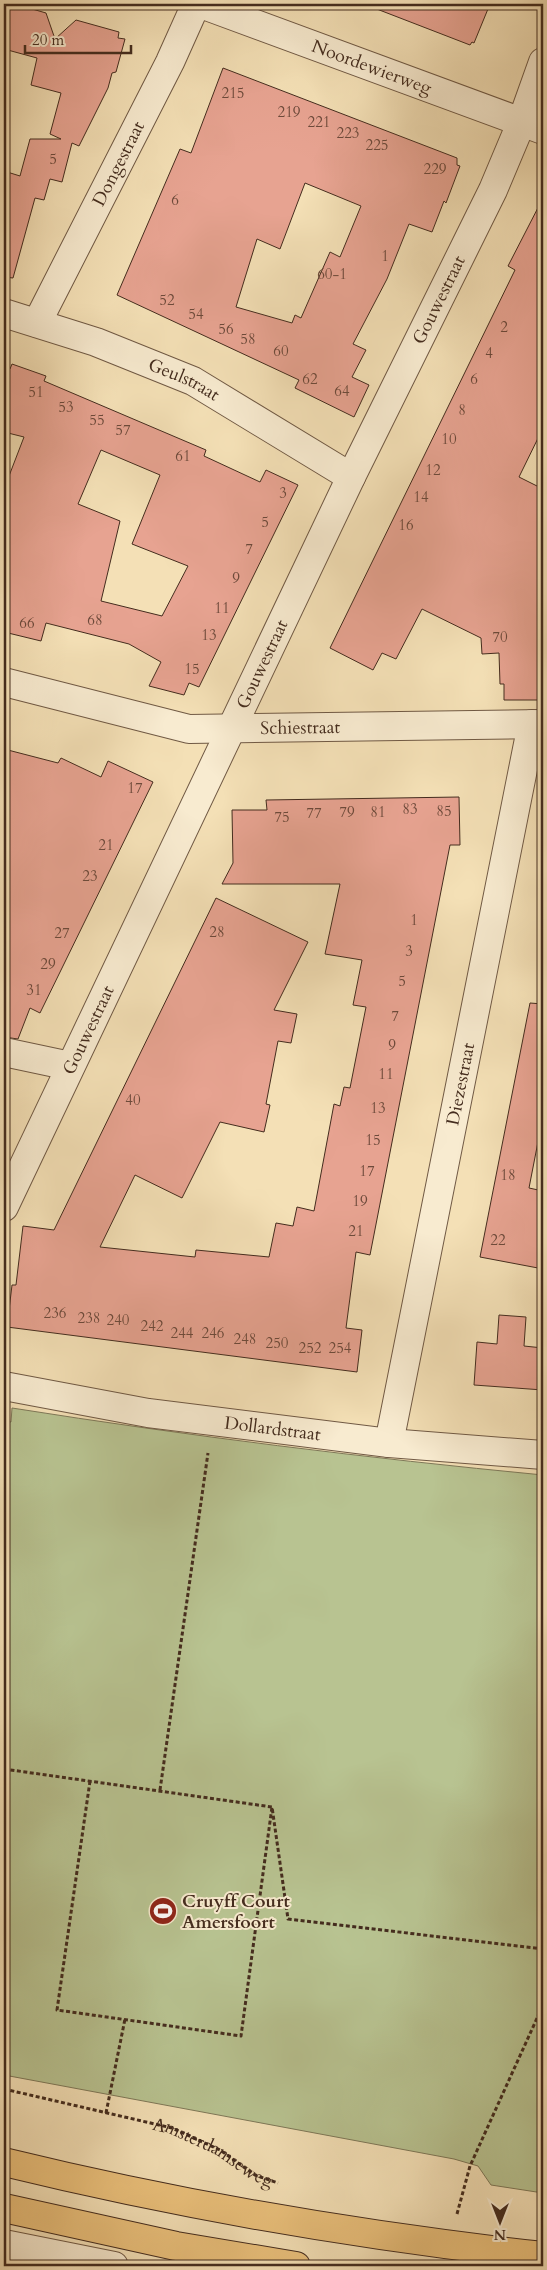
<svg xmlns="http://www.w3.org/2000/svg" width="547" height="2270" viewBox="0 0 547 2270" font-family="Cardo,serif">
	<rect width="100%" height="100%" fill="#f4e0b6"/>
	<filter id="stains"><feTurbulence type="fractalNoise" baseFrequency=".004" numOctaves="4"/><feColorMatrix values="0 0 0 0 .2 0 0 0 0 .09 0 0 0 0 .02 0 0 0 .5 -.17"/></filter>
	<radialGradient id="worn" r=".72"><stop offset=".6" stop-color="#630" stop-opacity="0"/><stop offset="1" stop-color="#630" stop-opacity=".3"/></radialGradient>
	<!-- green -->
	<path fill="#b8c391" stroke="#7e7858" d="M12,1408c177,28 354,50 531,67v718l-52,-8 -13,-19 -24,-7 -450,-84v-654l7,1z"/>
	<!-- building -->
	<path fill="#e7a391" stroke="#442c1e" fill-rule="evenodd" d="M15,4l31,9 9,26 21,-19 43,12 -1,6 7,1 -9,33 -4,1 -4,15 -29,58 -7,-3 -10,39 -12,-3 -6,21 -9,-2 -22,80 -9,-1v-106l16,5 10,-37h31l-11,-5 11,-41 -30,-8 6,-27 -33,-9v-36z
		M370,4h120l-16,39 -2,-1 -2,3 -101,-39z
		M223,68l234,90v7l3,1 -14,37 -2,-2 -12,31 -23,-8 -22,55 -34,65 13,6 -14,27 17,8 -15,32 -59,-29 4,-8 -182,-85 63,-146 11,4zM305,183l56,23 -21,51 -10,-5 -29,66 -6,-3 -3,8 -56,-16 21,-68 23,10z
		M543,198v230l-24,49 24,12v211h-39v-16h-4l-1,-31 -17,1 -1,-16 -59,-29 -26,50 -14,-6 -9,17 -43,-22 185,-378 -7,-4z
		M12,364l34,12 -2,5 162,69 -2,6 56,26 6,-12 32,15 -99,202 -10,-4 -5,12 -35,-9 12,-24 -32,-18 -83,-21 -5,18 -37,-9v-143l20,-52 -20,-5v-64l6,1zM101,450l59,25 -28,69 56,22 -26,50 -61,-15 19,-80 -42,-17z
		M4,749l54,14 3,-5 40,19 7,-16 45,21 -113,231 -10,-5 -12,31 -14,-2z
		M459,797l1,48h-10l-80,410 -14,-3 -10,76 16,2 -5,42 -350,-45 5,-42h4l7,-59 31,4 162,-332 92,44 -34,68 23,4 -6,29 -13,-2 -12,63 4,1 -6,27 -44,-10 -38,76 -47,-23 -35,72 95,10 1,-7 73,7 7,-34 17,3 4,-19 17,4 20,-107 6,2 4,-19 6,1 16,-81 -13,-2 9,-45 -37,-6 15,-70h-118l11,-21 -1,-53h35l-1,-10z
		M530,1003l13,1v112l-14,72 14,3v54l-5,23 -58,-11z
		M499,1315l27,2 -2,29 19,2v42l-69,-5 3,-43 20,2z"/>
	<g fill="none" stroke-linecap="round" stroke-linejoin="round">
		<defs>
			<path id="service" d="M7,2266l17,-18"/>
			<g id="minor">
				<path id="s2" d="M4,313l92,29 97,39 158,96"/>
				<path id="s3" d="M37,323l133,-261 26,-58"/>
				<path id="s4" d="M4,682l185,47 354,-5"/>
				<path d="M4,1052l66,14"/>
				<path id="s5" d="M4,1207l347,-730 142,-287 29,-69 21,-59"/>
				<path id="s6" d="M4,1386l144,27 241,30 154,12"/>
				<path id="s7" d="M389,1443l143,-719"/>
				<path d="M4,2244l110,22"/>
			</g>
			<g id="tertiary">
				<path id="s8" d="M201,4l342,126"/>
			</g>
			<path id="primary" d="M4,2162c176,43 358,74 539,94
				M4,2208l172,38 120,20"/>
		</defs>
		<!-- service casing -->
		<use href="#service" stroke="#705944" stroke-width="18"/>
		<!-- minor casing -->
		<use href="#minor" stroke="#705944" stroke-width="30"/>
		<!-- tertiary casing -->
		<use href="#tertiary" stroke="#705944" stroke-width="30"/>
		<!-- primary casing -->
		<use href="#primary" stroke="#442c1e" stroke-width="30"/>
		<!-- path -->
		<g stroke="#442c1e" stroke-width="3" stroke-dasharray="4 2.5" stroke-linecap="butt">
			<path d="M4,1769l268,38 16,112 255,30"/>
			<path d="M90,1781l-33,229 184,26 31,-229"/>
			<path d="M160,1790l48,-337"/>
			<path id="s1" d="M4,2089l168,39 48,22 35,25 23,8"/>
			<path d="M106,2113l19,-94"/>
			<path d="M457,2214l13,-48 73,-161"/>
		</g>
		<!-- service -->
		<use href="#service" stroke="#f8ebd0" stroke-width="15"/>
		<!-- minor -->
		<use href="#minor" stroke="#f8ebd0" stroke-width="28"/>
		<!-- tertiary -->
		<use href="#tertiary" stroke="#f8ebd0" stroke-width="28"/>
		<!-- primary -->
		<use href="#primary" stroke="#eac07b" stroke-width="28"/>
	</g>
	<!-- icons -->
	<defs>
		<symbol id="stadium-disc" viewBox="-11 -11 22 22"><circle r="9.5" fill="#8f2418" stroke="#f8ebd0"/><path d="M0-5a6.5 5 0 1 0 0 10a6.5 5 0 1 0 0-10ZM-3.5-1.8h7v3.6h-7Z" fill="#fff"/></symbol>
	</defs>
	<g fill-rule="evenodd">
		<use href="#stadium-disc" x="147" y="1895" width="32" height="32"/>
	</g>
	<g text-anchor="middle" stroke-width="4" stroke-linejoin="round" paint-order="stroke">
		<!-- number labels -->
		<g font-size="15" fill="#6d4a3b">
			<text x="233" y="98">215</text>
			<text x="289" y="117">219</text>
			<text x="319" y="127">221</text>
			<text x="348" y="138">223</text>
			<text x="377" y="150">225</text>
			<text x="53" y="164">5</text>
			<text x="435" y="174">229</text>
			<text x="175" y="205">6</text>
			<text x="385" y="261">1</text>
			<text x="332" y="279">60-1</text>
			<text x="167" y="305">52</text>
			<text x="196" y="319">54</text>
			<text x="504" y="332">2</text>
			<text x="226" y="334">56</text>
			<text x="248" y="344">58</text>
			<text x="281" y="356">60</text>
			<text x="489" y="358">4</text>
			<text x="310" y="384">62</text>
			<text x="474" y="384">6</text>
			<text x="342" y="396">64</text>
			<text x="36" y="397">51</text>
			<text x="66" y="412">53</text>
			<text x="462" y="415">8</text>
			<text x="97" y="425">55</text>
			<text x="123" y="435">57</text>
			<text x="449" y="444">10</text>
			<text x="183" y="461">61</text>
			<text x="433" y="475">12</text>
			<text x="283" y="498">3</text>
			<text x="421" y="502">14</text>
			<text x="265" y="527">5</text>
			<text x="406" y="530">16</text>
			<text x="249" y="554">7</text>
			<text x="236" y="583">9</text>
			<text x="222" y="613">11</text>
			<text x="95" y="625">68</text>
			<text x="27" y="628">66</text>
			<text x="209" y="640">13</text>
			<text x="500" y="642">70</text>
			<text x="192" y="674">15</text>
			<text x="135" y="793">17</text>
			<text x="410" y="814">83</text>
			<text x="444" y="816">85</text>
			<text x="347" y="817">79</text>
			<text x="378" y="817">81</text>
			<text x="314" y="818">77</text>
			<text x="282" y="822">75</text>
			<text x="106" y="850">21</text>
			<text x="90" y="881">23</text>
			<text x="414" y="925">1</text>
			<text x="217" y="937">28</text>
			<text x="62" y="938">27</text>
			<text x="409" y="956">3</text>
			<text x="48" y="969">29</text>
			<text x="402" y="986">5</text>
			<text x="34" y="995">31</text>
			<text x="395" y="1021">7</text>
			<text x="392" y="1050">9</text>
			<text x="386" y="1079">11</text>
			<text x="133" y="1105">40</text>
			<text x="378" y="1113">13</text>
			<text x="373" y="1145">15</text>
			<text x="367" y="1176">17</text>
			<text x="508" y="1180">18</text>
			<text x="360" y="1206">19</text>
			<text x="356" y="1236">21</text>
			<text x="498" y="1245">22</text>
			<text x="55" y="1318">236</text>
			<text x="89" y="1323">238</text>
			<text x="118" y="1325">240</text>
			<text x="152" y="1331">242</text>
			<text x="182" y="1338">244</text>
			<text x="213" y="1338">246</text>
			<text x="245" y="1344">248</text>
			<text x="277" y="1348">250</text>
			<text x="310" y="1353">252</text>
			<text x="340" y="1353">254</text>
		</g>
		<!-- street labels -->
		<g font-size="18" fill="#442c1e" stroke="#f8ebd0">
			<text dy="6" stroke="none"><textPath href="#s8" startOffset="182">Noordewierweg</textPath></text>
			<text dy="6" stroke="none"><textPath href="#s3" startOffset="179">Dongestraat</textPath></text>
			<text dy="6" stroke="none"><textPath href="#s5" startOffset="1006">Gouwestraat</textPath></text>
			<text dy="6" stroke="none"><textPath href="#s2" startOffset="192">Geulstraat</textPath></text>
			<text dy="6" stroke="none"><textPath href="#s5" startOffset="601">Gouwestraat</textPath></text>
			<text dy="6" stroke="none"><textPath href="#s4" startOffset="302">Schiestraat</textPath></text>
			<text dy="6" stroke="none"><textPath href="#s5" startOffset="196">Gouwestraat</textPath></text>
			<text dy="6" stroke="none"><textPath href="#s7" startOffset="366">Diezestraat</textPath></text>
			<text dy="6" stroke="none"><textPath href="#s6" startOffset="272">Dollardstraat</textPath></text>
			<text dy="6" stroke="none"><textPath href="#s1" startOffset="220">Amsterdamseweg</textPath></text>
		</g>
		<!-- poi labels -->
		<g font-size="18" font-weight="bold" fill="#442c1e" stroke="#f8ebd0" text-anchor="start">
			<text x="182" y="1907">Cruyff Court<tspan x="182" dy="21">Amersfoort</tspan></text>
		</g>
	</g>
	<!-- margin -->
	<rect width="547" height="2270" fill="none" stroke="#f4e0b6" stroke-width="20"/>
	<rect x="5" y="5" width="537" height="2260" fill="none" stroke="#442c1e" stroke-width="2.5"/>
	<rect x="10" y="10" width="527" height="2250" fill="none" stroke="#442c1e"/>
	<!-- north arrow -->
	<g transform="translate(500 2222) rotate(180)" stroke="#f8ebd0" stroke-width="4" paint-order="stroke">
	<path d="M0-4L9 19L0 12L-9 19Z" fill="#442c1e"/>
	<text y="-8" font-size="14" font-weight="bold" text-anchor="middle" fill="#442c1e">N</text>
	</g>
	<!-- scale -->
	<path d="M25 45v8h106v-8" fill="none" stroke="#442c1e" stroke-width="2.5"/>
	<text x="32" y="45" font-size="15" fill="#442c1e" stroke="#f8ebd0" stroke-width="4" paint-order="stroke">20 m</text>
	<rect width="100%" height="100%" filter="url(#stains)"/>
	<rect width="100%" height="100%" fill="url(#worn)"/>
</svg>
